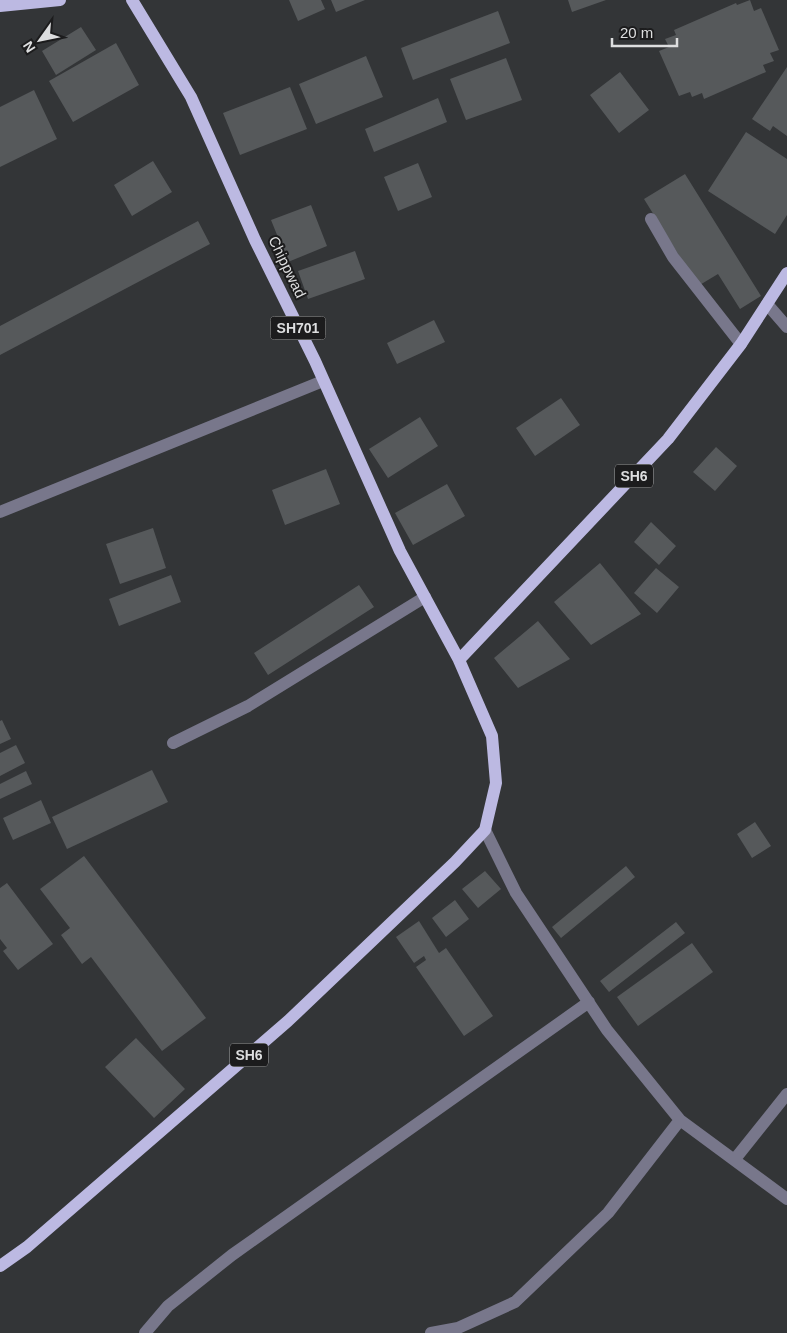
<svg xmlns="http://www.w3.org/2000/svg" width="787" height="1333" viewBox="0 0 787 1333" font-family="Helvetica,sans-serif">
	<rect width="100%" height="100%" fill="#333537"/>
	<!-- building -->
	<path fill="#56595b" d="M289,0h32l4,9 -27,12z
		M331,0h34l-29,12z
		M568,0h38l-34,12z
		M750,0l4,11 7,-3 18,42 -9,3 4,8 -11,4 3,7 -62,27 -2,-6 -10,4 -2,-5 -11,4 -20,-45 10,-4 -4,-8 11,-4 -2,-5 62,-27 1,2z
		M498,11l12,32 -97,37 -12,-32z
		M81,27l15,23 -40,25 -14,-24z
		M116,43l23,42 -66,37 -24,-41z
		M366,56l17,41 -67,27 -17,-40z
		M506,58l16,42 -56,20 -16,-41z
		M787,67v69l-14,-10 -3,5 -18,-12z
		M620,72l29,38 -30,23 -29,-38z
		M290,87l17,42 -67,26 -17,-42z
		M34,90l23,49 -57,28v-60z
		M438,98l9,24 -73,30 -9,-23z
		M746,132l41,27v56l-12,19 -67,-43z
		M153,161l19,31 -40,24 -18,-31z
		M418,163l14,34 -34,14 -14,-34z
		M685,174l76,122 -21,13 -22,-35 -20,12 -54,-87z
		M311,205l16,41 -39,16 -17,-42z
		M198,221l12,23 -210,111v-29z
		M355,251l10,28 -57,20 -10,-28z
		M434,320l11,22 -48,22 -10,-21z
		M561,398l19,27 -45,31 -19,-28z
		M420,417l18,29 -50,32 -19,-29z
		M716,447l21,19 -22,25 -22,-19z
		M326,469l14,35 -55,21 -13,-35z
		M447,484l18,32 -52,29 -18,-32z
		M651,522l25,24 -17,19 -25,-23z
		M153,528l13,40 -46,16 -14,-40z
		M600,563l41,51 -50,31 -37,-43z
		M656,568l23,19 -22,26 -23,-20z
		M171,575l10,27 -62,24 -10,-27z
		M359,585l15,22 -106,68 -14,-22z
		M538,621l32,38 -52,29 -24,-30z
		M2,720l9,19 -11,5v-23z
		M16,745l9,18 -25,13v-23z
		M152,770l16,32 -101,47 -15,-32z
		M26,771l6,13 -32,15v-15z
		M41,800l10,23 -38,17 -10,-22z
		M755,822l16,24 -19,12 -15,-24z
		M84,856l122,162 -44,33 -71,-94 -9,7 -21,-29 9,-7 -30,-39z
		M626,866l9,11 -74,61 -9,-11z
		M485,871l16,18 -23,19 -16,-19z
		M7,883l46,61 -35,26 -15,-19 4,-3 -7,-9v-51z
		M455,900l14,19 -23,18 -14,-19z
		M419,921l20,32 7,-5 47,68 -29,20 -48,-69 10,-7 -2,-4 -10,7 -18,-26z
		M676,922l9,11 -76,59 -9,-11z
		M692,943l21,29 -75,54 -21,-29z
		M136,1038l49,51 -31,29 -49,-51z"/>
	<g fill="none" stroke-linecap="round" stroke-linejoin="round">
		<!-- minor -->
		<path stroke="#78778b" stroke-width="12" d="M651,219l22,38 68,87
			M767,304l20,23
			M0,512l323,-131
			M173,743l75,-37 177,-109
			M485,830l31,63 91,137 73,90 107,79
			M735,1159l52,-65
			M145,1333l23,-27 64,-51 357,-253
			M431,1333l27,-5 57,-26 93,-89 72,-93"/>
		<!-- major -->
		<path stroke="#bcb9e2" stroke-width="12" d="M0,6l60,-6
			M459,660l209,-221 73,-95 46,-71
			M0,1266l27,-19 261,-226 167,-159 30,-32 11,-47 -4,-47 -33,-76 -59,-109 -85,-190 -60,-121 -64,-143 -59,-97"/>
	</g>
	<g text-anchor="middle" stroke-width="4" stroke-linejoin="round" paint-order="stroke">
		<!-- shield labels -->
		<g fill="#1c1c1d" stroke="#a3a4a5" stroke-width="1">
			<rect x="270.5" y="316.5" width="55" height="23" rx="4"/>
			<rect x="615" y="464.5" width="38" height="23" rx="4"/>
			<rect x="230" y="1043.5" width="38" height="23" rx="4"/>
		</g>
		<g font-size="14" font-weight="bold" fill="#dddedf">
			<text x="298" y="333">SH701</text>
			<text x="634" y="481">SH6</text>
			<text x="249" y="1060">SH6</text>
		</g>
		<!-- street labels -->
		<g font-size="15" fill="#dddedf" stroke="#1c1c1d">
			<text transform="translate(287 267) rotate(64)" y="5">Chippwad</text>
		</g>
	</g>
	<!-- north arrow -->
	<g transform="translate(40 40) rotate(237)" stroke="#1c1c1d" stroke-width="4" paint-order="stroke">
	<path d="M0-4L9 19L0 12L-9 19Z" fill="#dddedf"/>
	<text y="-8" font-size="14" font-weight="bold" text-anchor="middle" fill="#dddedf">N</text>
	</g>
	<!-- scale -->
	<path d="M612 38v8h65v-8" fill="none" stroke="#dddedf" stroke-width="2.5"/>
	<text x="620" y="38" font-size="15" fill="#dddedf" stroke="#1c1c1d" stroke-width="4" paint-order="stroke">20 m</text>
</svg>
